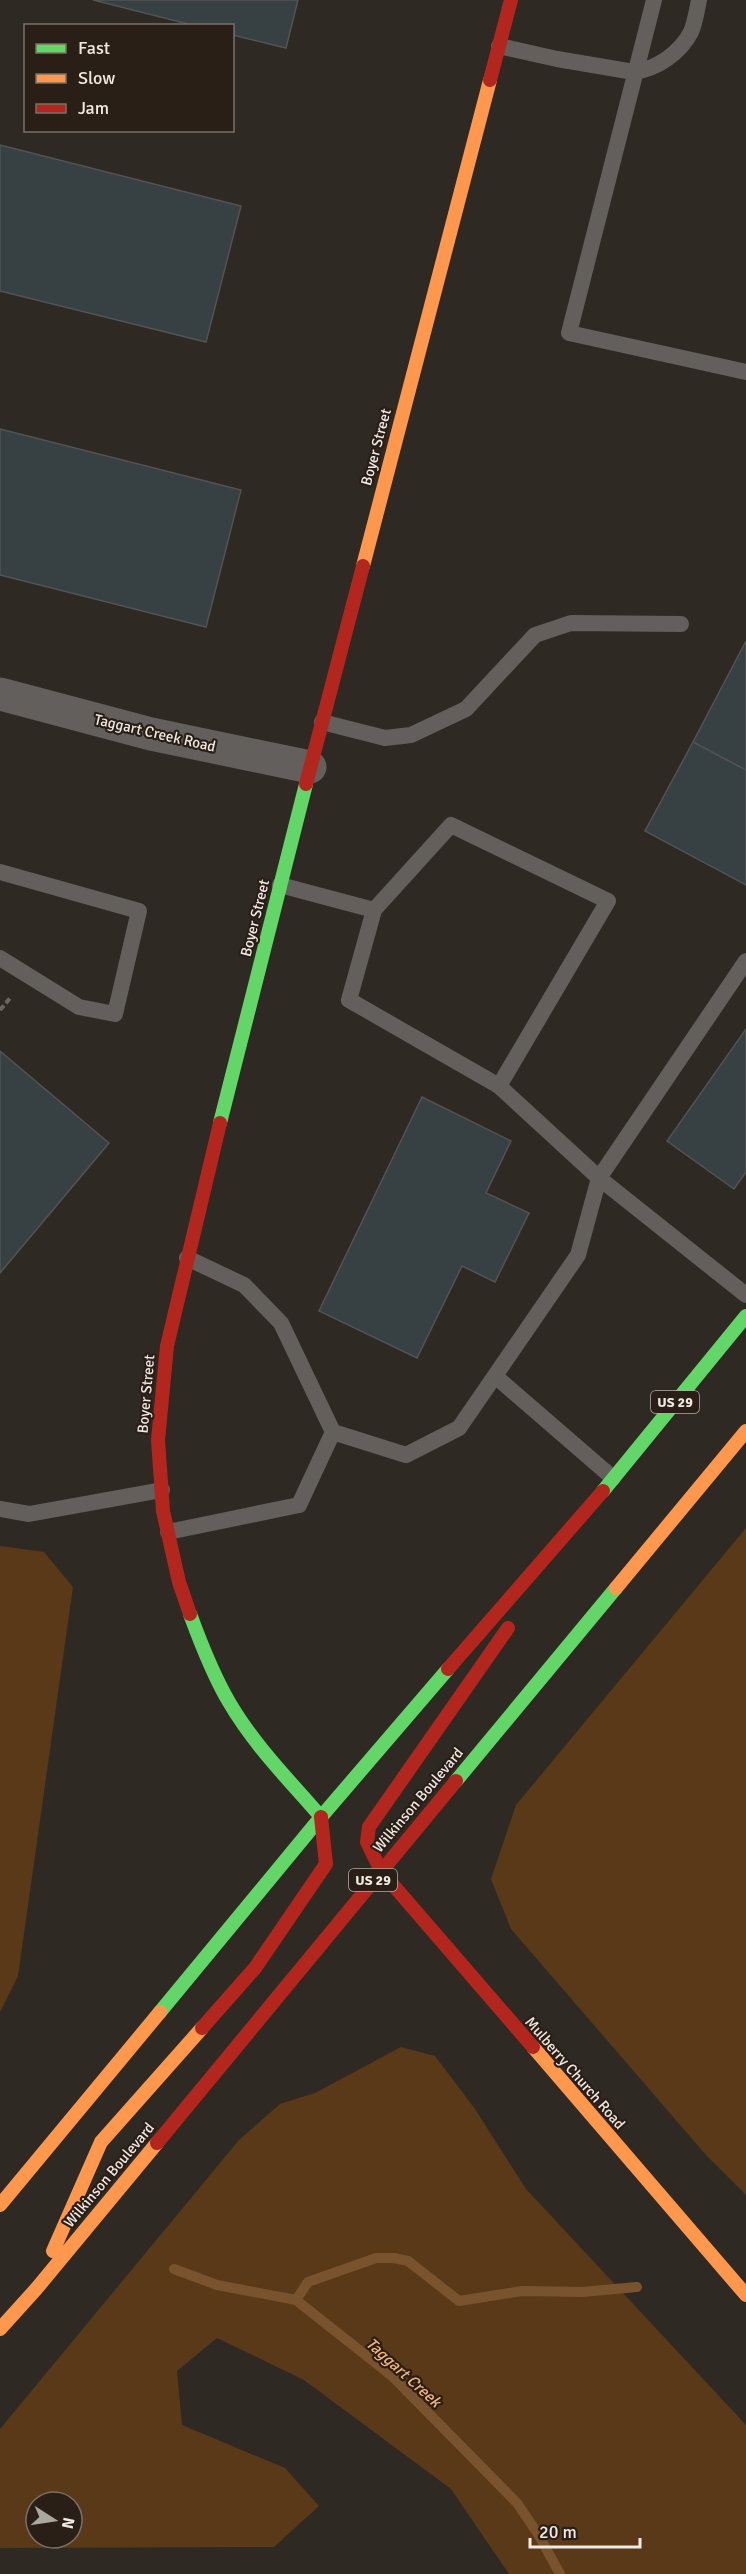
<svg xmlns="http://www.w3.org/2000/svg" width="746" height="2574" viewBox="0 0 746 2574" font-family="Signika,sans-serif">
	<rect width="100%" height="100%" fill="#2f2924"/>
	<!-- green -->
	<path fill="#593918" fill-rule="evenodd" d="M746,1528v667l-40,-40 -195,-226 -20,-50 25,-74z
		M0,1546l44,6 29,35 -55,389 -18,36z
		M401,2047l34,9 40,53 51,80 220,236v149h-237l-58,-85 -147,-109 -87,-42 -40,33 5,54 103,43 34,38 -45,41 -274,1v-119l239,-289 41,-36 35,-11zM36,2502h36v36h-36z"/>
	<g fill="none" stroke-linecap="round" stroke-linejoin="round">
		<!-- stream -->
		<path stroke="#79532d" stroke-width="10" d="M174,2269l43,16 79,15 96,76 125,127 21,31 22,40
			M296,2300l12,-18 68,-24h18l14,3 51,40 63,-10 60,1 55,-5"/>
	</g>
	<!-- building -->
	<path fill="#374143" stroke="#535353" stroke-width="1.5" d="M93,0h205l-12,48 -54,-13v-9h-36z
		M0,145l241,61 -35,136 -206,-51z
		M0,429l241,61 -35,137 -206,-52z
		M746,641v129l-53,-28z
		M693,742l53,28v115l-101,-54z
		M746,1029v143l-12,17 -67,-48z
		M0,1051l109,92 -109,130z
		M422,1097l89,44 -25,52 43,20 -34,69 -33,-16 -45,92 -98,-47z"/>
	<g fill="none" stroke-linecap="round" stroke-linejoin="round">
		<!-- path -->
		<path stroke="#6a6664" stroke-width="4" stroke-dasharray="6 3" stroke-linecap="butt" d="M0,1010l11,-13"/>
		<!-- lane -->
		<path stroke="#625f5c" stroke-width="16" d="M654,0l-85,333 177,39
			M499,46l58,13 77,13c23,-3 46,-19 57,-40 4,-9 6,-22 8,-32
			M322,722l63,16 26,-3 55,-26 69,-74 36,-12 110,1
			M0,872l139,39 -24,103 -36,-7 -79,-49
			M280,885l94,25 77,-85 157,76 -109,185
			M374,910l-25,90 150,86 100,92 147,117
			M187,1258l57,27 37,38 52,109 73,23 53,-27 119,-173 21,-77 147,-217
			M495,1376l118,102
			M0,1509l29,5 133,-24
			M168,1532l131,-27 34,-73"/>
		<!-- street -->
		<path stroke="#625f5c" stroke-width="33" d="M0,694l151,40 159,33"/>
		<!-- fast -->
		<path stroke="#63d668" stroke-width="14" d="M220,1123l86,-339
			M603,1491l143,-175
			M190,1614c11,30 23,61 39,88 25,43 60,78 92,115
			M456,1781l160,-193
			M160,2012l161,-195 127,-148"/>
		<!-- slow -->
		<path stroke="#ff974d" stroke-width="14" d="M363,566l127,-486
			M616,1588l130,-157
			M533,2047l213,248
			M0,2205l160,-193
			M53,2251l48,-109 101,-114
			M0,2329l37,-41 120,-145"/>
		<!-- jam -->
		<path stroke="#b3261e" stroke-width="14" d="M490,80l21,-80
			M306,784l57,-218
			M190,1614l-11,-32 -16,-71 -5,-71 9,-94 53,-223
			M448,1669l155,-178
			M381,1871l152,176
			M381,1871l-14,-29 2,-15 139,-199
			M202,2028l53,-60 71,-104 -5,-47
			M157,2143l299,-362"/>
	</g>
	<g text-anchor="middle" stroke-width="4.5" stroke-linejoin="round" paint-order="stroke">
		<!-- shield labels -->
		<g fill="#291f16" stroke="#b4aca6" stroke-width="1.5">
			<rect x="651" y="1391" width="48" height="22" rx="4.5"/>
			<rect x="349" y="1869" width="48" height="22" rx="4.5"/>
		</g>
		<g font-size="14" font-weight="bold" fill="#f0e9e3">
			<text x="675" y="1407">US 29</text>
			<text x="373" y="1885">US 29</text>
		</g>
		<!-- street labels -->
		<g font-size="15" fill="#f0e9e3" stroke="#291f16">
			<text transform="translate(376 447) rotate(-75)" y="5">Boyer Street</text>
			<text transform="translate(155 733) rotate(13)" y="5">Taggart Creek Road</text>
			<text transform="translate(255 918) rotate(-76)" y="5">Boyer Street</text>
			<text transform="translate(146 1394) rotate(-85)" y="5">Boyer Street</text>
			<text transform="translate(418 1800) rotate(-50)" y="5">Wilkinson Boulevard</text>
			<text transform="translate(575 2073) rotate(49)" y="5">Mulberry Church Road</text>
			<text transform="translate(109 2175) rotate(-50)" y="5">Wilkinson Boulevard</text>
		</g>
		<!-- water labels -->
		<g font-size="16" font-style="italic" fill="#f4b476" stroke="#291f16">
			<text transform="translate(404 2372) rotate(42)" y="6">Taggart Creek</text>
		</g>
	</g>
	<!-- legend -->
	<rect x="24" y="24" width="210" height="108" fill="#291f16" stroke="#797068" stroke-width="1.5"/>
	<rect x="36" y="44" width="30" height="9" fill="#63d668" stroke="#797068" stroke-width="1.5"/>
	<text x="78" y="54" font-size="18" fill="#f0e9e3">Fast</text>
	<rect x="36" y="74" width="30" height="9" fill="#ff974d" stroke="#797068" stroke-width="1.5"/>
	<text x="78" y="84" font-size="18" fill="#f0e9e3">Slow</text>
	<rect x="36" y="104" width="30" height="9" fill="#b3261e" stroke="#797068" stroke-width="1.5"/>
	<text x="78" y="114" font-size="18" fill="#f0e9e3">Jam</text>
	<!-- north arrow -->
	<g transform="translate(54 2520) rotate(102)"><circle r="28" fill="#291f16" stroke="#797068" stroke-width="1.5"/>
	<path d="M0-4.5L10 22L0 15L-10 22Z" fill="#aca6a0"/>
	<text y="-9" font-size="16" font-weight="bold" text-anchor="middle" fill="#f0e9e3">N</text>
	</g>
	<!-- scale -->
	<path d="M530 2538v9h110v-9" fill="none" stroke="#f0e9e3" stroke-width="3"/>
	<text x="539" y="2538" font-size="18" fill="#f0e9e3" stroke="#291f16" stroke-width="4.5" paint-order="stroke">20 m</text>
</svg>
